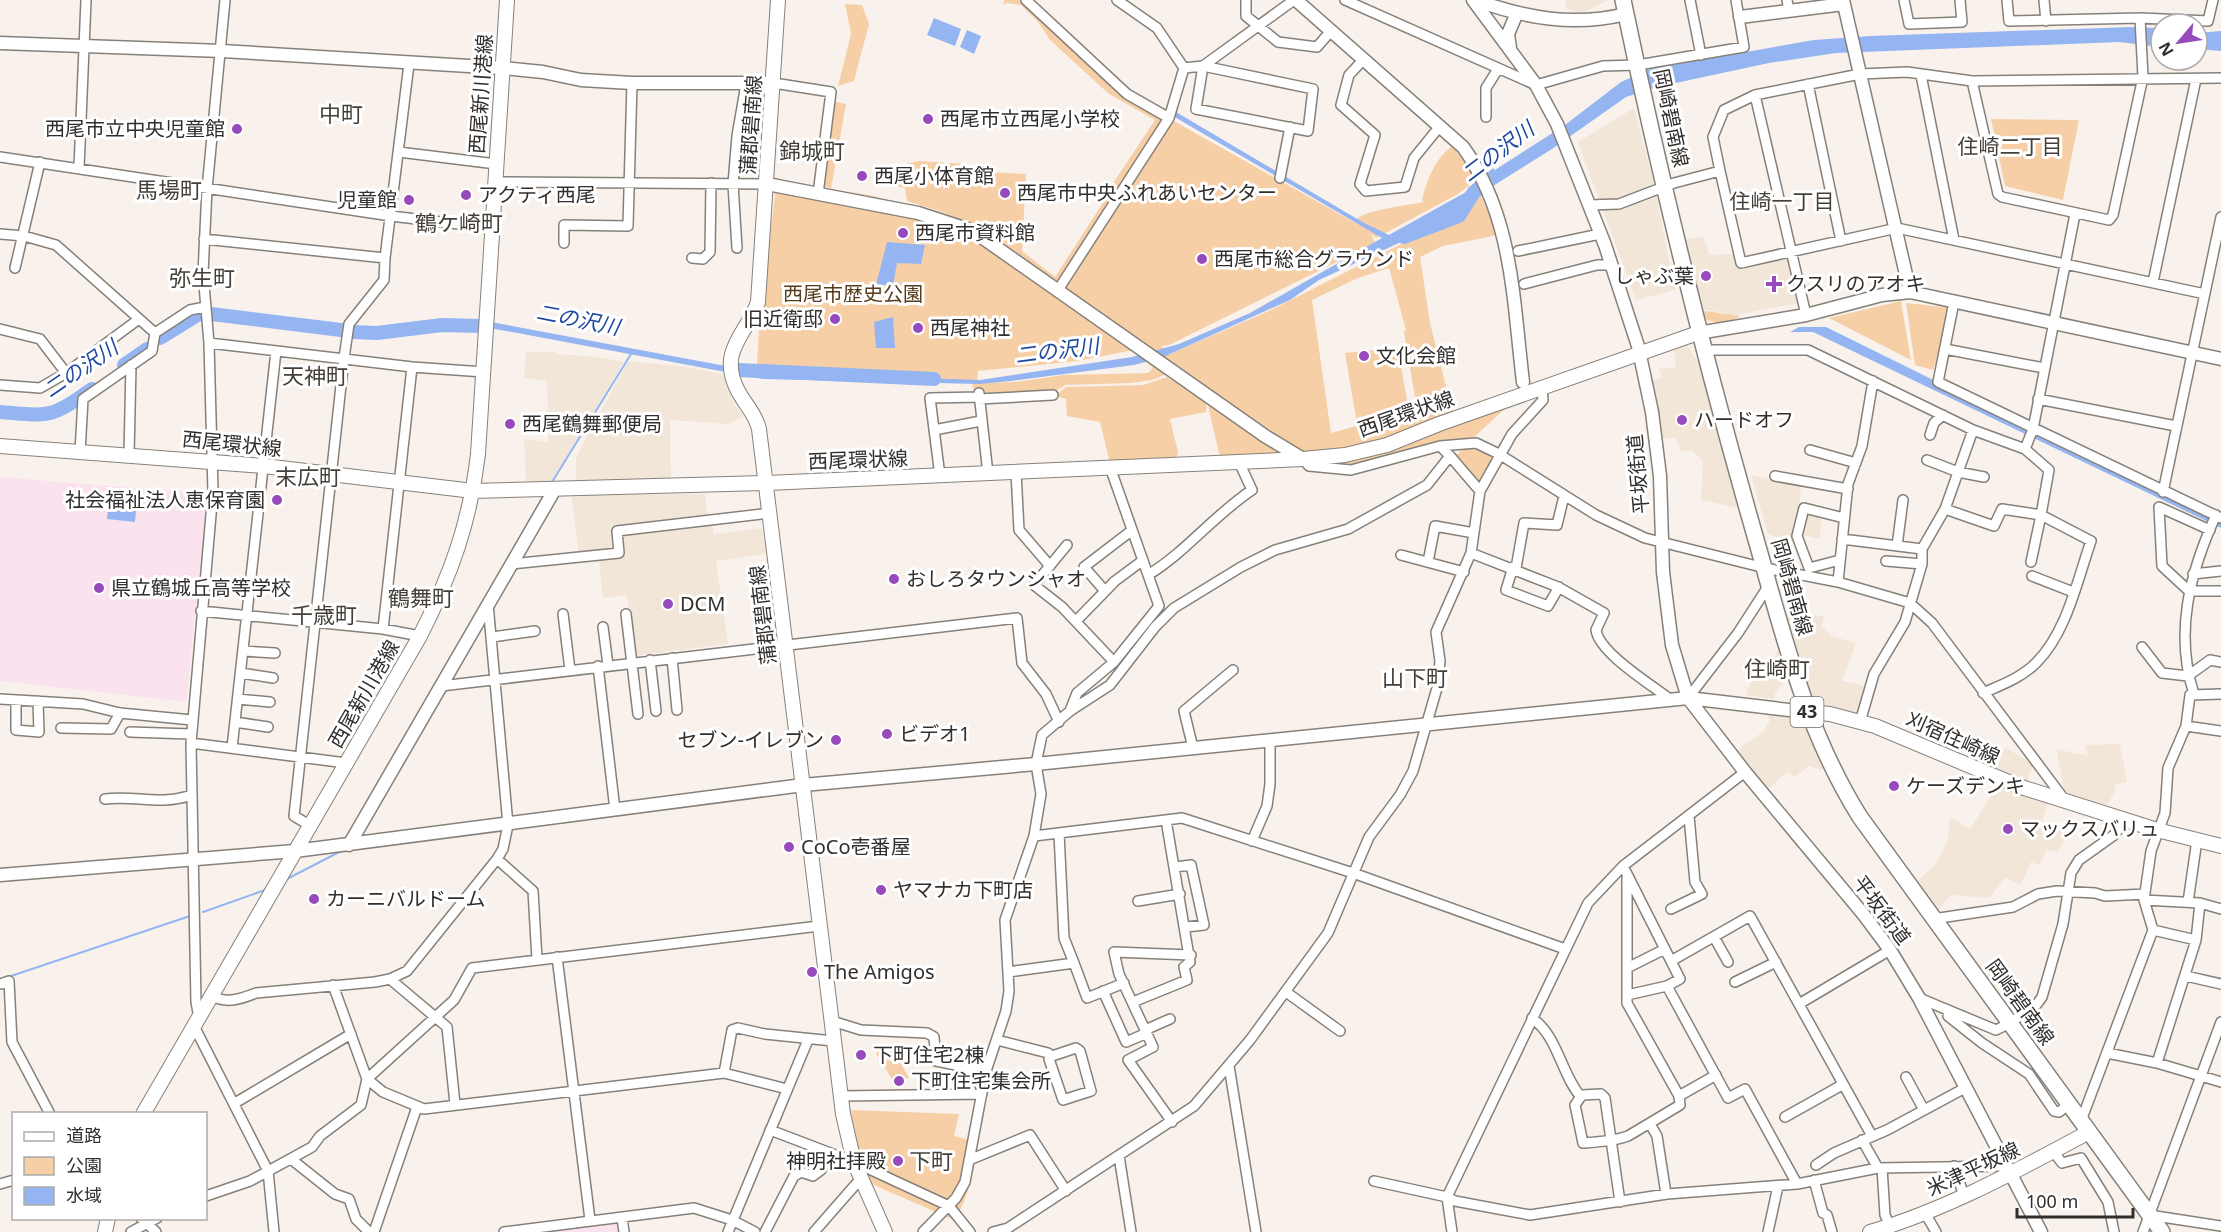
<svg xmlns="http://www.w3.org/2000/svg" width="2221" height="1232" viewBox="0 0 2221 1232" font-family="'Noto Sans','Noto Sans JP',sans-serif">
	<rect width="100%" height="100%" fill="#f9f2ec"/>
	<!-- built -->
	<path fill="#f2e6d9" d="M1565,0h44l-31,15 -12,-8z
		M1634,108l20,76 21,106 -39,10 -58,-158z
		M1703,236l6,19 25,-1 5,13 51,-13 9,49 -63,12 -35,-6 -15,-70z
		M1687,345l15,23 41,141 -42,-9 2,-39 -11,-10h-11l-5,-13h-14l-12,-56 12,-5 -3,-8 17,-2 -2,-17z
		M526,352h29l1,2 43,3 25,5 -73,119h-25l-2,-42 25,3 -2,-61 -23,-3z
		M628,361l51,5 44,8 10,28 10,14 -14,8 -59,-4 1,60h-95v-23z
		M1751,475l50,10 -2,27 22,5 -1,22 -17,-4 -9,7 -26,-8z
		M705,494l3,28h4l2,12 48,-6 4,26 -50,7 12,83 -94,12 -7,-61 -24,3 -5,-46 -19,2 -8,-59z
		M1782,612l42,4 -2,10 9,10 25,7 -14,38 24,5 -8,31 -41,-10 -10,-14z
		M1781,643l5,10 -3,18 -6,10h7l-9,12 -1,6 -29,-4 16,-34 10,4z
		M1765,712l31,4 12,9 18,41 -6,4 -11,-4 -14,11 -8,-5 -19,17 -32,-38 28,-20 6,-11z
		M1975,739l35,11 23,15 -6,17 -62,-27z
		M2120,744l7,38 -12,2v7l-8,14 -42,-12 -9,-44 32,7 -4,-11z
		M1998,785l50,16 -6,21 26,10 -10,20 -12,-2 -6,15 -9,-3 -10,23 -16,-7 -16,20 -38,-3 -15,17 -20,-30 20,-18 12,-25 2,-22 20,12z"/>
	<!-- education -->
	<path fill="#fae2ee" d="M0,477l208,17 -22,208 -186,-21z
		M617,1223l4,9h-72z"/>
	<!-- green -->
	<path fill="#f6cfa6" fill-rule="evenodd" d="M1004,0h20l87,81 46,31 8,10 -102,157 8,2 101,-161 187,105 -4,-4c6,-11 55,-16 69,-19l-2,-2c5,-20 13,-41 30,-54l25,33 -19,15 -82,44 -5,-4 4,9 -206,102 -8,1 9,8 103,-45 156,-79 2,1 28,-9 21,-28 18,41 -55,11 -23,11 10,66 23,91 -67,24 -80,18 -86,2 -12,-53 22,13 -23,-16 -1,10 -36,7 8,33 -1,7 -67,4 -10,-41 -33,-6 -1,-17 -11,-3 11,-9 77,-2 24,-8 33,20 -33,-23 -15,6 -21,3 -66,2 -14,9 -76,1 -3,-12h4l-220,-5 4,-63 15,-119 -1,-19 24,7 71,11 83,20 -45,-14 -2,-13 -16,-3v-17l30,-7 46,3v8l23,3v-3l38,2 -4,77 33,26 51,-79 -2,-1 51,-77 -46,-26 -59,-54 -12,-18 -17,-17 -15,-2 -3,2zM1389,268l17,62 -2,2 13,77 -86,24 -19,-133 46,-22zM1133,350l20,18 -5,5 -85,2 -47,7 -39,1 1,-12 100,-10z
		M845,4l17,1 7,19 -15,57 -16,5 13,-52z
		M832,101l14,3 -15,84 -8,-2z
		M1991,119l88,1 -16,80 -58,-14z
		M1901,301l10,59 -82,-42z
		M1906,303l47,5 -20,62 -18,-5z
		M1705,311l36,5c-13,7 -27,9 -40,1z
		M1398,348l10,58 -52,12 -11,-65z
		M1508,406l-34,31 -8,3 -114,27 -35,-2 121,-35z
		M1466,447l28,8 -15,31 -24,-30z
		M891,1045l18,33 -13,2 -1,4 -19,-31z
		M851,1110l108,4 -5,22 23,6c-3,28 -7,54 -23,78l-87,-38 -11,-33z"/>
	<!-- water -->
	<path fill="#94b5f1" d="M934,18l27,11 -6,17 -28,-11z
		M2131,27l24,1 -3,9 9,-1v11l-42,-5 -283,11 -67,10 -112,24 -31,10 -74,52 -86,54 12,-6 -13,19 -44,17 10,-9 -30,18 -82,38 -29,20 -129,58 -27,7 -123,16 -32,3 -216,-5 -273,-51 1,-6 272,51 217,7 152,-23 47,-13 71,-31 132,-75 -209,-122 3,-4 188,111 25,12 77,-43 27,-24 2,2 70,-45 56,-43 29,-13 164,-29 56,-4z
		M967,30l14,6 -7,18 -14,-7z
		M2221,31v20l-24,-2v-16z
		M887,242l38,3 -4,19 -24,-1 -4,22h-17z
		M893,317l2,31h-19l-2,-26z
		M1799,327h27l395,195v6l-408,-196h-23z
		M109,497l28,3 -2,22 -28,-3z"/>
	<g fill="none" stroke-linecap="round" stroke-linejoin="round">
		<!-- stream -->
		<path stroke="#94b5f1" stroke-width="2" d="M552,482l79,-128
			M508,558l36,-63
			M287,879l56,-29
			M203,912l62,-22
			M8,977l182,-61"/>
		<!-- river -->
		<path stroke="#94b5f1" stroke-width="14" d="M1404,237l55,-21 15,-24 5,-4
			M211,314l130,16
			M352,332l25,1 65,-8 38,1
			M160,338l39,-24
			M124,365l23,-16
			M739,370l195,9
			M0,412c51,4 49,7 92,-23"/>
		<defs>
			<path id="minor" d="M1026,0l101,94 42,24
				M1117,0l40,28 27,40
				M1246,0v16l32,26 39,5 13,-15
				M1345,0l191,85 67,-19 35,-1 106,-18 -8,-47
				M1690,0l11,55
				M1787,0l2,11
				M1904,0l5,24 53,-2 -2,-22
				M2007,0l2,21 131,-3 68,3 5,-21
				M2044,0l2,21
				M1363,60l-14,15 -8,30 34,30 -15,49 6,7 39,-4 9,-29 26,-32
				M1184,68l19,-2 110,23 -5,42 -112,-22 7,-43 91,-66
				M1921,75l33,165
				M1972,81l26,113 4,3 107,23 4,-5 30,-138 -3,-59
				M1808,84l33,157
				M773,86l7,-2 51,8 -13,102
				M1486,117v-29l12,-19
				M399,152l97,12
				M0,157l391,59 101,12
				M79,168l7,-168
				M1720,171l-7,-34 11,-27 31,-15
				M1280,178l10,-51
				M495,182l272,2
				M1589,205l30,-1 55,-21 46,-12 21,92 156,-35 308,66
				M0,234l24,2 32,9 99,88
				M204,239l181,19
				M564,243v-18l64,1 4,-143
				M737,248l-4,-64 4,-48 9,-52
				M1518,251l82,-17
				M692,258l11,1 7,-7 1,-69
				M15,268l25,-106
				M2153,282l43,-203
				M1524,284l73,-19h15
				M1058,290l111,-172 15,-50
				M1954,302l-16,80 283,136
				M1806,315l-51,-220 105,-21 47,-2 65,9 249,-3
				M0,329l40,10 26,34
				M209,343l203,24 72,5
				M1945,349l99,19
				M1713,350h95l165,80 52,19 24,21 -8,45 50,26c-14,40 -24,91 -55,122 -15,15 -35,22 -53,30
				M0,385l40,3 26,-15 73,-54
				M979,393l9,81
				M979,399l74,-4
				M2038,399l138,27
				M934,430l47,-9
				M1930,435l4,-12 9,-8
				M2025,449l8,-20 42,-215
				M1810,450l46,13
				M80,452l3,-53 69,-48 3,-18 35,-23 15,-3
				M129,455l2,-90
				M1450,456l30,35
				M1303,459l6,7 42,4 89,-24 36,-3 23,11 97,61 49,23 120,30 73,14 72,21 22,20 129,172v4
				M1927,460l31,12 26,5
				M1016,472l3,58 31,36
				M940,476l-10,-78 49,-1
				M1775,476l73,13
				M2163,492l58,-275
				M1945,509l49,17 8,-17 39,6 -10,47
				M2210,530l-51,-23 3,59 27,25h32
				M1842,539l80,10
				M1067,545l-33,40 28,22 52,55
				M1897,546l6,-46
				M1471,553l87,34 46,26 -8,17c3,23 56,55 75,70
				M1401,555l63,17
				M1840,560l-31,8 -12,-32 7,-28 40,10
				M1886,561l36,3
				M1428,562l7,-36 39,7
				M511,564l108,-11 -2,-22 154,-18
				M1513,567l-7,23 42,16 11,-19
				M1516,568l8,-45 33,2 7,-29
				M2193,574l28,-3
				M1148,575c38,-23 66,-60 104,-85l-13,-28
				M2032,576l41,16
				M1838,582l10,-98 14,-38 11,-65
				M1105,591l-21,-24 47,-36
				M201,611l182,18 37,7
				M563,614l7,56
				M626,614l12,100
				M1076,621l39,-40 27,-20
				M603,627l5,38
				M383,629l29,-262
				M492,637l43,-6
				M2142,647l20,26 26,3 22,-16 11,2
				M244,651l31,2
				M672,658l5,52
				M650,660l6,51
				M598,666l17,144
				M241,673l32,5
				M441,686l576,-68 5,45 24,31 13,28
				M2194,694c-20,-61 -4,-122 22,-179
				M1688,698l50,-65 31,-48
				M0,699l83,5 37,9 72,7
				M238,699l32,3
				M16,702v28l23,2 -1,-31
				M1070,711l7,-18 37,-31 45,-56 -48,-136
				M235,722l33,5
				M1860,722l14,-48 31,-52 17,-58v-15l23,-40 28,-79
				M2186,726l35,5
				M61,728l50,1 9,-16
				M130,732l61,2
				M191,743l155,20
				M232,748l44,-397
				M1193,748l-9,-37 49,-41
				M105,799c31,-4 54,7 87,-4
				M311,826l-17,-10 50,-458 5,-34 35,-44 1,-22 24,-194
				M1059,833l5,105 10,25
				M1034,836l148,-18 171,55 212,76
				M1252,841l15,-35 3,-22v-44
				M497,859l36,32 4,68
				M1623,866l57,113 -13,7 61,112 17,-9 52,95
				M1175,867l16,-2 13,60 -18,2
				M1627,878v125l52,93 37,-21
				M2144,900l56,3 -4,37 -39,123
				M1138,901l42,-7
				M2188,902l9,-62
				M2200,903l21,6
				M1671,909l31,-15 -7,-12 -6,-66
				M1933,919l80,-12 25,-13 19,-3 38,2 10,3 40,-2
				M2153,930l43,10
				M1714,937l14,25
				M557,957l33,263
				M1671,961l79,-45 122,220
				M1627,968l38,-19
				M1008,972l66,-9 13,35 37,-15
				M2186,976l35,8
				M390,979l57,48 8,77
				M1735,982l41,-20
				M0,984l9,-3 3,61 38,72
				M1103,991l23,51 21,-9
				M1286,992l54,39
				M1627,995l40,-9
				M212,996c15,8 29,3 44,-3l119,-11 15,-3 17,-8 90,-112 6,-10 5,-24 -20,-221
				M1919,998l77,32 14,-7 27,-19 5,-7 21,-73 8,-51 8,-13 35,-25 11,-15
				M1133,1002l54,-22 -3,-13 6,-5 -24,-142
				M1799,1004l91,-54
				M1948,1016l34,27 47,31 25,37 5,1 10,-8
				M199,1018l-3,-16 -5,-259 22,-251 -4,-149 -6,-70 4,-84 18,-189
				M1532,1018c26,18 29,56 49,79
				M832,1021l29,9 66,3 7,4 2,24 50,10
				M194,1026l74,145 6,61
				M1145,1030l25,-11
				M997,1040l51,13 4,3 24,-8 4,3 11,40 -28,9 -14,-41 2,-4
				M2107,1053l50,10 64,19
				M1229,1066l27,166
				M964,1068l7,24
				M724,1073l8,-43 6,-2 27,6 68,7
				M1906,1077l18,33
				M367,1079l87,-79 18,-32 347,-42
				M367,1079l16,13 41,17 300,-36 63,16
				M841,1096l141,-2
				M235,1103l116,-69
				M1785,1117l57,-32
				M2081,1121l72,-191 -9,-30 7,-49 14,-38 3,-45 18,-42 4,-31 31,-1
				M1172,1122l-44,-62 25,-13 -34,-73 -5,-22 77,3
				M1650,1124l7,12 9,58
				M770,1130l84,32 95,44 21,26
				M1862,1140l16,28
				M2053,1151l9,12 19,-5 27,44 6,30
				M1119,1156l12,76
				M291,1159l44,35 14,5 7,20 13,13
				M969,1160l61,-25 36,56
				M1816,1165l18,-12 53,-23 78,-42
				M1954,1166l10,30
				M1882,1168l3,47 5,11
				M1814,1180l9,33 4,2 5,17
				M1374,1181l73,16 8,4 75,14 137,-21 130,-10 81,-16 127,-2
				M0,1184l14,-4
				M206,1196l44,-15 62,-34 8,-11 41,-31 6,-26 -34,-94
				M1620,1202l-15,-104 -4,-4 -19,1 -7,10 8,38c15,-1 32,-2 45,-7l52,-31 -1,-9
				M1925,1213l11,19
				M2149,1215l72,11
				M141,1218l15,14
				M622,1218l2,14
				M131,1232l26,-14
				M374,1232l43,-125
				M504,1232l190,-24 38,12 23,12
				M728,1232l80,-192
				M765,1232l29,-56 7,-4 12,4 8,-6 10,-15
				M814,1232l42,-48 7,-1
				M923,1232l33,-34 9,-16 21,-111 20,-60 3,-20 -4,-71 29,-84 7,-42 -5,-30 6,-29 28,-24 40,-26 45,-58 19,-19 67,-41 34,-17 73,-21 79,-44 23,-29 -10,-10
				M993,1232l15,-4 186,-122 56,-66 78,-107 41,-96 31,-42 13,-24 24,-83 3,-27 -4,-29 35,-79 9,-62 32,-57 31,-34 -1,-12
				M1452,1232l-5,-35 141,-294 35,-37 122,-94
				M1768,1232l10,-46
				M2143,1232l78,-210"/>
			<path id="tertiary" d="M1296,0l167,147c50,69 50,153 60,235
				M1473,0l63,85 21,39 48,121 33,101 14,66 8,64 3,96 9,73 16,53 57,74 119,143 26,35 29,48 122,234
				M1475,0c51,18 98,27 151,14
				M1843,0l67,292
				M1740,17l104,-13
				M0,43l222,8 280,17 41,4 38,8 51,3h134l7,3
				M1510,48l-2,-14 8,-19
				M767,184l151,29 55,18 292,205 38,23
				M1698,333l108,-18 76,-20 28,-3 311,67
				M349,845l206,-356
				M0,875l295,-24 508,-66 233,-21 652,-66 118,14"/>
			<path id="secondary" d="M778,0l-20,302c-11,32 -40,48 -21,87 7,15 18,23 22,40l84,685 11,48 31,70
				M0,446l264,20 209,25 294,-8 536,-24 42,-4 42,-10 52,-21 259,-91
				M1806,712l24,2 45,12 143,60 139,44 64,16
				M143,1114l277,-478c31,-61 50,-114 58,-182l29,-454
				M105,1232l3,-14
				M1870,1232c78,-23 148,-62 219,-100"/>
			<path id="primary" d="M1623,0c37,178 80,354 130,529 29,100 51,199 107,288l302,415"/>
		</defs>
		<!-- minor casing -->
		<use href="#minor" stroke="#86807a" stroke-width="12"/>
		<!-- tertiary casing -->
		<use href="#tertiary" stroke="#86807a" stroke-width="15"/>
		<!-- secondary casing -->
		<use href="#secondary" stroke="#86807a" stroke-width="16"/>
		<!-- primary casing -->
		<use href="#primary" stroke="#86807a" stroke-width="18"/>
		<!-- minor -->
		<use href="#minor" stroke="#fff" stroke-width="9"/>
		<!-- tertiary -->
		<use href="#tertiary" stroke="#fff" stroke-width="12"/>
		<!-- secondary -->
		<use href="#secondary" stroke="#fff" stroke-width="14"/>
		<!-- primary -->
		<use href="#primary" stroke="#fff" stroke-width="15"/>
	</g>
	<!-- markers -->
	<g fill="#964abb" stroke="#fff" stroke-width="2">
		<circle cx="928" cy="119" r="6"/>
		<circle cx="237" cy="129" r="6"/>
		<circle cx="862" cy="176" r="6"/>
		<circle cx="1005" cy="193" r="6"/>
		<circle cx="466" cy="195" r="6"/>
		<circle cx="409" cy="200" r="6"/>
		<circle cx="903" cy="233" r="6"/>
		<circle cx="1202" cy="259" r="6"/>
		<circle cx="1706" cy="276" r="6"/>
		<path d="M1771 275h6v6h6v6h-6v6h-6v-6h-6v-6h6z"/>
		<circle cx="835" cy="319" r="6"/>
		<circle cx="918" cy="328" r="6"/>
		<circle cx="1364" cy="356" r="6"/>
		<circle cx="1682" cy="420" r="6"/>
		<circle cx="510" cy="424" r="6"/>
		<circle cx="277" cy="500" r="6"/>
		<circle cx="894" cy="579" r="6"/>
		<circle cx="99" cy="588" r="6"/>
		<circle cx="668" cy="604" r="6"/>
		<circle cx="887" cy="734" r="6"/>
		<circle cx="836" cy="740" r="6"/>
		<circle cx="1894" cy="786" r="6"/>
		<circle cx="2008" cy="829" r="6"/>
		<circle cx="789" cy="847" r="6"/>
		<circle cx="881" cy="890" r="6"/>
		<circle cx="314" cy="899" r="6"/>
		<circle cx="812" cy="972" r="6"/>
		<circle cx="861" cy="1055" r="6"/>
		<circle cx="899" cy="1081" r="6"/>
		<circle cx="898" cy="1161" r="6"/>
	</g>
	<g text-anchor="middle" stroke-width="6" stroke-linejoin="round" paint-order="stroke">
		<!-- shield labels -->
		<rect fill="#fff" stroke="#6f6d6b" stroke-width="1.5" x="1790.5" y="697" width="33" height="30" rx="4.5"/>
		<g font-size="18" font-weight="bold" fill="#312e2c">
			<text x="1807" y="718">43</text>
		</g>
		<!-- street labels -->
		<g font-size="20" fill="#312e2c" stroke="#fff">
			<text transform="translate(481 94) rotate(-86)" y="7">西尾新川港線</text>
			<text transform="translate(1671 118) rotate(78)" y="7">岡崎碧南線</text>
			<text transform="translate(751 125) rotate(-86)" y="7">蒲郡碧南線</text>
			<text transform="translate(1406 414) rotate(-19)" y="7">西尾環状線</text>
			<text transform="translate(232 444) rotate(6)" y="7">西尾環状線</text>
			<text transform="translate(858 460) rotate(-2)" y="7">西尾環状線</text>
			<text transform="translate(1638 474) rotate(-95)" y="7">平坂街道</text>
			<text transform="translate(1792 587) rotate(74)" y="7">岡崎碧南線</text>
			<text transform="translate(763 615) rotate(-97)" y="7">蒲郡碧南線</text>
			<text transform="translate(364 694) rotate(-60)" y="7">西尾新川港線</text>
			<text transform="translate(1953 738) rotate(24)" y="7">刈宿住崎線</text>
			<text transform="translate(1882 910) rotate(53)" y="7">平坂街道</text>
			<text transform="translate(2020 1002) rotate(54)" y="7">岡崎碧南線</text>
			<text transform="translate(1973 1169) rotate(-25)" y="7">米津平坂線</text>
		</g>
		<!-- poi labels -->
		<g font-size="20" fill="#312e2c" stroke="#fff" text-anchor="start">
			<text x="940" y="126">西尾市立西尾小学校</text>
			<text x="225" y="136" text-anchor="end">西尾市立中央児童館</text>
			<text x="874" y="183">西尾小体育館</text>
			<text x="1017" y="200">西尾市中央ふれあいセンター</text>
			<text x="478" y="202">アクティ西尾</text>
			<text x="397" y="207" text-anchor="end">児童館</text>
			<text x="915" y="240">西尾市資料館</text>
			<text x="1214" y="266">西尾市総合グラウンド</text>
			<text x="1694" y="283" text-anchor="end">しゃぶ葉</text>
			<text x="1786" y="291">クスリのアオキ</text>
			<text x="823" y="326" text-anchor="end">旧近衛邸</text>
			<text x="930" y="335">西尾神社</text>
			<text x="1376" y="363">文化会館</text>
			<text x="1694" y="427">ハードオフ</text>
			<text x="522" y="431">西尾鶴舞郵便局</text>
			<text x="265" y="507" text-anchor="end">社会福祉法人恵保育園</text>
			<text x="906" y="586">おしろタウンシャオ</text>
			<text x="111" y="595">県立鶴城丘高等学校</text>
			<text x="680" y="611">DCM</text>
			<text x="899" y="741">ビデオ1</text>
			<text x="824" y="747" text-anchor="end">セブン-イレブン</text>
			<text x="1906" y="793">ケーズデンキ</text>
			<text x="2020" y="836">マックスバリュ</text>
			<text x="801" y="854">CoCo壱番屋</text>
			<text x="893" y="897">ヤマナカ下町店</text>
			<text x="326" y="906">カーニバルドーム</text>
			<text x="824" y="979">The Amigos</text>
			<text x="873" y="1062">下町住宅2棟</text>
			<text x="911" y="1088">下町住宅集会所</text>
			<text x="886" y="1168" text-anchor="end">神明社拝殿</text>
		</g>
		<!-- park labels -->
		<g font-size="20" fill="#563b1c" stroke="#fff">
			<text x="853" y="301">西尾市歴史公園</text>
		</g>
		<!-- neighbourhood labels -->
		<g font-size="21" fill="#443f39" stroke="#fff">
			<text x="2010" y="154">住崎二丁目</text>
			<text x="1782" y="209">住崎一丁目</text>
		</g>
		<!-- water labels -->
		<g font-size="21" font-style="italic" fill="#1f49a0" stroke="#fff">
			<text transform="translate(1498 152) rotate(-37)" y="7">二の沢川</text>
			<text transform="translate(578 320) rotate(11)" y="7">二の沢川</text>
			<text transform="translate(1057 351) rotate(-7)" y="7">二の沢川</text>
			<text transform="translate(81 369) rotate(-34)" y="7">二の沢川</text>
		</g>
		<!-- quarter labels -->
		<g font-size="22" fill="#443f39" stroke="#fff">
			<text x="341" y="122">中町</text>
			<text x="812" y="159">錦城町</text>
			<text x="169" y="198">馬場町</text>
			<text x="459" y="231">鶴ケ崎町</text>
			<text x="202" y="286">弥生町</text>
			<text x="315" y="384">天神町</text>
			<text x="308" y="485">末広町</text>
			<text x="421" y="606">鶴舞町</text>
			<text x="324" y="623">千歳町</text>
			<text x="1777" y="677">住崎町</text>
			<text x="1415" y="686">山下町</text>
			<text x="931" y="1169">下町</text>
		</g>
	</g>
	<!-- legend -->
	<rect x="12" y="1112" width="195" height="108" fill="#ffffff" stroke="#adabab" stroke-width="1.5"/>
	<rect x="24" y="1132" width="30" height="9" fill="#ffffff" stroke="#adabab" stroke-width="1.5"/>
	<text x="66" y="1142" font-size="18" fill="#312e2c">道路</text>
	<rect x="24" y="1157" width="30" height="18" fill="#f6cfa6" stroke="#adabab" stroke-width="1.5"/>
	<text x="66" y="1172" font-size="18" fill="#312e2c">公園</text>
	<rect x="24" y="1187" width="30" height="18" fill="#94b5f1" stroke="#adabab" stroke-width="1.5"/>
	<text x="66" y="1202" font-size="18" fill="#312e2c">水域</text>
	<!-- north arrow -->
	<g transform="translate(2179 42) rotate(241)"><circle r="28" fill="#ffffff" stroke="#adabab" stroke-width="1.5"/>
	<path d="M0-4.5L10 22L0 15L-10 22Z" fill="#964abb"/>
	<text y="-9" font-size="16" font-weight="bold" text-anchor="middle" fill="#312e2c">N</text>
	</g>
	<!-- scale -->
	<path d="M2017 1208v9h116v-9" fill="none" stroke="#312e2c" stroke-width="3"/>
	<text x="2026" y="1208" font-size="18" fill="#312e2c" stroke="#ffffff" stroke-width="4.5" paint-order="stroke">100 m</text>
</svg>
